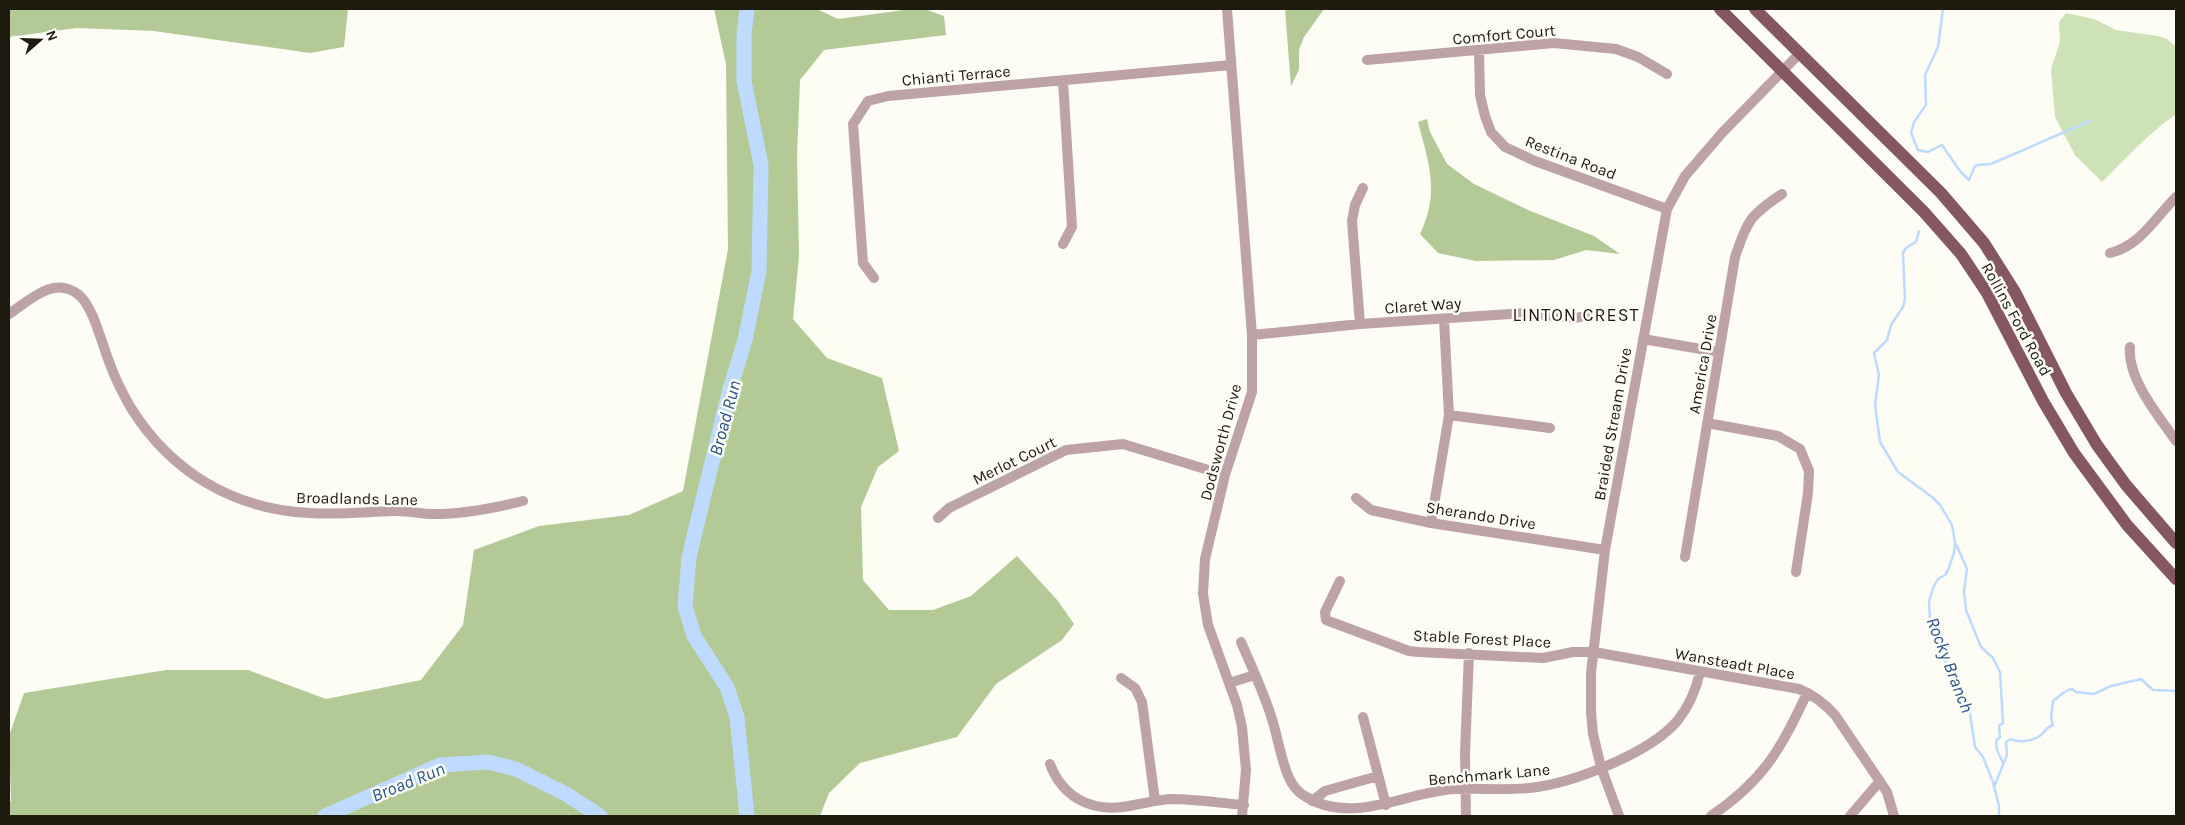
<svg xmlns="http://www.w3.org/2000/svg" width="2185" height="825" viewBox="0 0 2185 825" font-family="Karla,sans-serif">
	<rect width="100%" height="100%" fill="#fdfcf5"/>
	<!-- green -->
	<path fill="#cde2b6" d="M2066,13l28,6 22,11 42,6 9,3 9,8v67c-28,20 -50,44 -74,68l-27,-27 -20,-38 -4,-48 9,-27 -1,-20z"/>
	<!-- forest -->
	<path fill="#b3ca97" d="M9,9h339l-4,38 -34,6 -156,-22 -77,-3 -68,9z
		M714,9h103l21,10 73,-10h14l19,7 2,19 -122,15 -24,30 -3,76 2,100 -6,63 34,39 55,20 17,73 -21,16 -17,40 2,73 26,30h44l38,-14 46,-40 41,45 16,23 -12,16 -66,44 -39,53 -97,26 -31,30 -9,23h-811v-13l2,-2 -2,-65 15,-43 142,-23h82l78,29 95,-19 42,-55 11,-75 65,-24 90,-11 54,-24 45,-242 -2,-185z
		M1285,9h39l-20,28 -5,13v20l-8,16z
		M1427,119l3,13 17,32 27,20 54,26 66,26 26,18 -34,-4 -32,10 -78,1 -38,-8 -18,-19c20,-42 9,-70 -2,-112z"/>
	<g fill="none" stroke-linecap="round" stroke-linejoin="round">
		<!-- stream -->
		<path stroke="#bedafe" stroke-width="2.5" d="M1943,9l-5,38 -13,28 1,30 -12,17 -3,11 7,17 10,2 14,-7 18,26 9,9c9,-21 3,-13 22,-16l99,-43
			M1919,231l-3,11 -10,6 -3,5 2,46 -2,8 -12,18 -4,15 -13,13 5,22 -4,30 5,37 18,30 34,25 8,8 12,20 3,18 -1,10 -6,17 -3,5 -7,4 -5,9 -4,14 1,16 4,18 10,24 14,17v17l9,12 3,7 5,34 8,10 10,25 6,24v10
			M1956,544l11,25 -3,22 2,19 15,37 12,11 7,14 3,51 -4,3 1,11 -4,4 1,9 6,13
			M1994,787l13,-32 -1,-13 5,-3c7,4 20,2 27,-2 7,-3 6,-9 15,-12l-2,-7 2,-17c6,-4 13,-12 19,-12l4,3 18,2 17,-8 30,-7 12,11 23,1"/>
		<!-- river -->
		<path stroke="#bedafe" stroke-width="15" d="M325,816l115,-51 48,-3 28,7 50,25 34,22
			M747,816l-10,-99 -10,-30 -33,-51 -9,-30 4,-48 6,-26 35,-143 15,-49 14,-69 2,-106 -17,-84v-46l3,-26"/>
		<!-- minor -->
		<path stroke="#bda2a7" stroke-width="10" d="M1227,9l25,326v57l-27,83 -20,84 -2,35 5,31 29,80 5,22 4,43 -4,46
			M1479,51l1,44 5,21 6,16 14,15 30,14 132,48
			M1367,60l187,-17 62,6 22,8 29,17
			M1063,81l9,146 -9,17
			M2110,253c30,-7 46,-36 66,-56
			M874,278l-11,-15 -10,-139 15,-23 20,-5 343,-31
			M9,314c21,-14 45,-39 70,-19 15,13 23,50 31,69 5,15 13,30 21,44 40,64 102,101 178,105 27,2 56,-1 83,-2 14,-1 28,3 42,3 31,0 60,-6 89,-13
			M1360,324l-8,-103 3,-16 8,-17
			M1252,335l108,-11 165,-11 51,5 20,-5
			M1643,339l75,13
			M2130,347c-3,32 29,69 46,94
			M1449,415l101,13
			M1707,423l71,13 22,13 9,22 -1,22 -12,79
			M1356,498l15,12 60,13 174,27
			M938,518l11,-10 117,-58 57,-6 102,31
			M1431,523l18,-108 -5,-96
			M1685,557l50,-300c13,-37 14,-41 47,-63
			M1340,581l-15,31 1,8 83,31 9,1 125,6 30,-6h21l205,37c15,6 26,15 36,26l52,77 7,24
			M1241,642c11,25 23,51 31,77 6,19 9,41 17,59 3,6 8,13 14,17 45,30 95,1 142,-5 28,-3 56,1 84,-2 42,-4 122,-35 149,-68 12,-15 18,-30 22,-48
			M1121,678l14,10 7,14 13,99
			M1229,683l26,-8
			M1363,717l23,88
			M1050,764c12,32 39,47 72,43 17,-2 32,-7 49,-8 24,0 49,4 73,6
			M1312,801l13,-10 53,-15
			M1466,816l-1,-63 4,-100
			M1619,816l-18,-49 -8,-33 -2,-22v-39l14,-123 62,-341 18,-33 37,-43 78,-80
			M1711,816c52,-35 71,-68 96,-123
			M1850,816l30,-35"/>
		<!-- major -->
		<path stroke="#855763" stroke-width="12" d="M1720,9l204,203 37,42 26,39 56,108 31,52 53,72 49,54
			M1755,9l186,184 43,50 31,49 51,101 31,52 29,40 50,58"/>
	</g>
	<g text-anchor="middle" stroke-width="5" stroke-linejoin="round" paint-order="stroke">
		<!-- street labels -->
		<g font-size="16" fill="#1e1b0e" stroke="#fdfcf5">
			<text transform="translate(1504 34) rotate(-5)" y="6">Comfort Court</text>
			<text transform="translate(956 75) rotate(-5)" y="6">Chianti Terrace</text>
			<text transform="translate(1571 157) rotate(21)" y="6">Restina Road</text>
			<text transform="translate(1423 305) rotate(-4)" y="6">Claret Way</text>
			<text transform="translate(2017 319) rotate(61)" y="6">Rollins Ford Road</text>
			<text transform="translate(1702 364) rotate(-80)" y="6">America Drive</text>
			<text transform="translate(1612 424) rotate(-80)" y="6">Braided Stream Drive</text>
			<text transform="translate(1220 442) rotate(-75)" y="6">Dodsworth Drive</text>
			<text transform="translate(1014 460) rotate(-26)" y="6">Merlot Court</text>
			<text transform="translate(357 498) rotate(1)" y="6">Broadlands Lane</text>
			<text transform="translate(1481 515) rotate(9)" y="6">Sherando Drive</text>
			<text transform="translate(1482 638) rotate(3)" y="6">Stable Forest Place</text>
			<text transform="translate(1735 663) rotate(10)" y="6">Wansteadt Place</text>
			<text transform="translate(1489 774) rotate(-5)" y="6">Benchmark Lane</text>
		</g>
		<!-- neighbourhood labels -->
		<g font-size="18" letter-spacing="1" fill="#1e1b0e" stroke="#fdfcf5">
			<text x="1576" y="321">LINTON CREST</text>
		</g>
		<!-- water labels -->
		<g font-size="18" font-style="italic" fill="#26538a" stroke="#fdfcf5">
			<text transform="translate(725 418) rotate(-75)" y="6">Broad Run</text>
			<text transform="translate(1950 665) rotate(69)" y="6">Rocky Branch</text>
			<text transform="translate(408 782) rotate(-22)" y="6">Broad Run</text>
		</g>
	</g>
	<!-- border -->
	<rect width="2185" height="825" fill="none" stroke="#1e1b0e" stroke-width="20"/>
	<!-- north arrow -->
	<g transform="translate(40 40) rotate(70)" stroke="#fdfcf5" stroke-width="4" paint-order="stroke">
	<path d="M0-4L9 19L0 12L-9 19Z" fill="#1e1b0e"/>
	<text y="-8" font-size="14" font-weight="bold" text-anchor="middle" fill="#1e1b0e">N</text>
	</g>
</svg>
